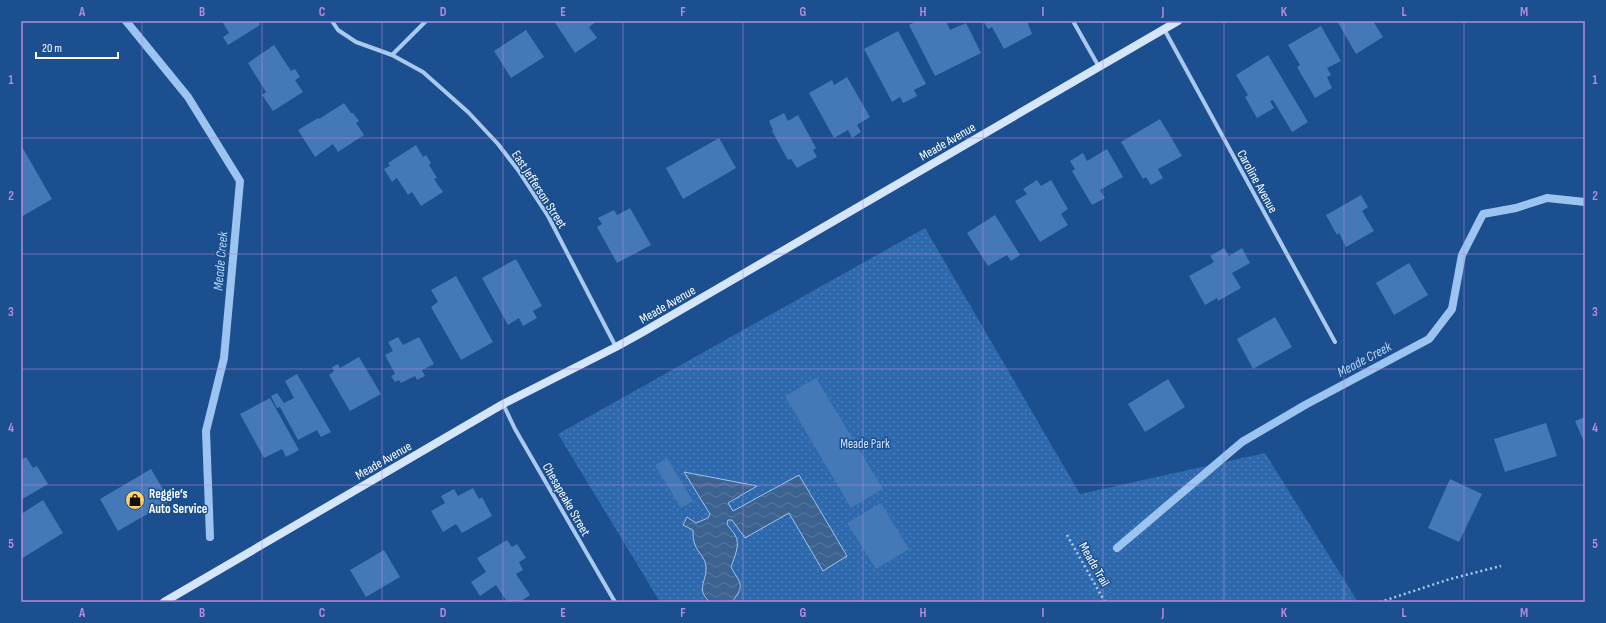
<svg xmlns="http://www.w3.org/2000/svg" width="1606" height="623" viewBox="0 0 1606 623" font-family="'Sofia Sans Condensed',sans-serif">
	<defs>
		<pattern id="park-dots" width="8" height="8" patternUnits="userSpaceOnUse"><rect width="8" height="8" fill="#2e69ad"/><path d="M2 2h.1M6 6h.1" fill="none" stroke="#4d80b9" stroke-width="1.8" stroke-linecap="round"/></pattern>
		<pattern id="water-waves" width="16" height="10" patternUnits="userSpaceOnUse"><rect width="16" height="10" fill="#3c6290"/><path d="M0 5q4-4 8 0t8 0" fill="none" stroke="#597aa1"/></pattern>
	</defs>
	<rect width="100%" height="100%" fill="#1b4f8f"/>
	<!-- park -->
	<path fill="url(#park-dots)" d="M925,228l155,266 185,-41 93,149h-698l-102,-168z"/>
	<!-- water -->
	<path fill="url(#water-waves)" stroke="#9cc4f0" d="M684,472l73,14 -29,17 5,8 66,-36 48,81 -24,15 -34,-58 -44,25 -13,-18h-4l-1,4c2,4 6,7 8,11 6,9 -1,23 -4,32 9,17 15,17 1,35h-22c-15,-13 -3,-20 -4,-35 0,-9 -8,-14 -11,-22 -2,-5 -2,-10 -2,-15l-10,-5 4,-8 9,6 12,-5 2,-4z"/>
	<g fill="none" stroke-linecap="round" stroke-linejoin="round">
		<!-- stream -->
		<path stroke="#9cc4f0" stroke-width="8" d="M126,21l62,76 52,84 -16,177 -18,73 4,106
			M1117,548l125,-106 63,-37 124,-66 23,-30 10,-54 21,-41 33,-6 31,-10 38,4"/>
	</g>
	<!-- building -->
	<path fill="#4478b7" d="M222,21h36l2,4 -32,20 -5,-8 6,-4z
		M554,21h43l-8,6 8,11 -22,15z
		M917,21h29l4,9 16,-7 15,30 -46,23 -26,-51z
		M983,21h44l5,13 -28,15 -12,-22 -4,2z
		M1337,21h36l10,16 -27,17z
		M1321,26l20,35 -14,7 4,7 -4,2 5,11 -17,10 -18,-31 3,-2 -12,-20z
		M526,30l18,27 -33,21 -17,-27z
		M898,31l28,53 -12,6 3,6 -14,7 -3,-6 -8,5 -28,-53z
		M274,45l17,26 4,-2 5,8 -5,3 8,12 -30,19 -11,-16 4,-3 -18,-29z
		M1268,55l40,67 -16,10 -19,-32 -3,1 4,7 -17,10 -12,-21 3,-2 -12,-20z
		M847,77l23,40 -13,8 4,7 -9,6 -4,-8 -14,8 -25,-45 23,-13 2,5z
		M344,103l7,10h2l6,8 -3,2 8,12 -26,17 -5,-8 -18,13 -17,-27 20,-12 1,1z
		M784,113l4,8 10,-6 18,33 -3,2 4,7 -20,11 -6,-9 -3,1 -16,-29 1,-1 -4,-9z
		M1160,119l22,37 -24,13 5,9 -12,7 -5,-8 -3,2 -22,-37z
		M719,138l17,30 -53,31 -17,-31z
		M21,145l31,54 -31,18z
		M416,145l7,12 3,-2 5,8 -2,2 8,13 -3,1 9,13 -22,14 -9,-14 -4,3 -11,-17 -5,4 -8,-13 6,-3 -2,-3z
		M1107,149l16,28 -23,13 5,8 -13,7 -20,-34 3,-2 -5,-8 13,-8 4,8z
		M1037,180l4,6 10,-6 17,29 -7,5 7,11 -28,17 -25,-41 12,-7 -4,-5z
		M1361,195l7,12 -6,4 12,20 -28,16 -7,-14 -2,2 -11,-20z
		M630,208l21,37 -34,18 -20,-36 5,-3 -4,-6 16,-8 3,5z
		M995,215l25,40 -9,6 -4,-6 -19,11 -21,-33z
		M1224,248l5,8 13,-8 8,15 -18,10 9,15 -23,13 -1,-3 -12,7 -16,-29 25,-14 -4,-6z
		M516,259l26,47 -9,5 4,7 -14,8 -4,-8 -11,7 -26,-47z
		M1409,263l19,32 -34,20 -18,-32z
		M456,276l37,66 -32,18 -30,-53 7,-5 -7,-12z
		M1275,317l17,30 -39,22 -16,-30z
		M398,337l5,8 16,-8 15,27 -12,6 3,6 -8,4 -2,-4 -14,7 -2,-3 -4,2 -4,-6 4,-2 -10,-19 8,-4 -5,-9z
		M359,357l22,37 -31,17 -21,-36 5,-4 -2,-4 6,-3 2,4z
		M297,374l34,58 -10,5 -4,-7 -19,10 -18,-33 -3,1 -6,-12 6,-3 7,10 10,-5 -9,-17z
		M816,378l67,111 -32,19 -66,-112z
		M1168,379l17,28 -40,25 -17,-28z
		M270,398l29,52 -13,7 -4,-8 -18,9 -24,-44z
		M1585,417v27l-10,-23z
		M1546,423l11,33 -52,16 -11,-33z
		M26,457l7,11 4,-2 11,18 -27,16v-40z
		M667,458l26,43 -12,7 -26,-43z
		M151,469l19,32 -52,30 -18,-32z
		M1450,479l32,15 -23,48 -31,-14z
		M473,488l6,11 3,-2 10,19 -30,17 -6,-9 -13,8 -12,-21 14,-8 -4,-7 13,-7 4,7z
		M43,500l20,33 -42,26v-45z
		M881,503l28,46 -33,20 -29,-46z
		M507,540l5,7 5,-3 9,14 -7,4 4,8 -7,4 14,21 -10,7h-13l-11,-17 -16,11 -9,-14 15,-10 -9,-14z
		M384,550l16,27 -34,20 -16,-27z"/>
	<g fill="none" stroke-linecap="round" stroke-linejoin="round">
		<!-- path -->
		<path stroke="#a9c9ee" stroke-width="2.5" stroke-dasharray="2 3" stroke-linecap="butt" d="M1067,535l38,67
			M1380,602l70,-23 51,-13"/>
		<!-- minor -->
		<path stroke="#a9c9ee" stroke-width="4" d="M332,21l6,9 18,12 36,13 31,17 45,40 30,32 20,26 30,46 68,131
			M1073,21l26,46
			M1164,29l171,313
			M392,55l34,-34
			M503,404l12,25 100,173"/>
		<!-- secondary -->
		<path stroke="#d6e6fa" stroke-width="8" d="M164,602l339,-198 113,-57 27,-15 535,-311"/>
	</g>
	<!-- grid -->
	<path fill="none" stroke="#b68bdc" stroke-width="1" stroke-opacity="0.55" d="M142,21v581M262,21v581M382,21v581M503,21v581M623,21v581M743,21v581M863,21v581M983,21v581M1103,21v581M1224,21v581M1344,21v581M1464,21v581M21,138h1564M21,254h1564M21,369h1564M21,485h1564"/>
	<!-- icons -->
	<defs>
		<symbol id="shop-disc" viewBox="-11 -11 22 22"><circle r="9.5" fill="#ffd166" stroke="#1b4f8f"/><path d="M-5-2.5h2.3a2.7 3.5 0 0 1 5.4 0H5L5.5 6h-11ZM-1.5-2.5h3a1.5 2.3 0 0 0-3 0Z" fill="#111"/></symbol>
	</defs>
	<g fill-rule="evenodd">
		<use href="#shop-disc" x="124" y="489" width="22" height="22"/>
	</g>
	<g text-anchor="middle" stroke-width="3" stroke-linejoin="round" paint-order="stroke">
		<!-- street labels -->
		<g font-size="13" fill="#fff" stroke="#1b4f8f">
			<text transform="translate(947 141) rotate(-30)" y="5">Meade Avenue</text>
			<text transform="translate(1258 181) rotate(61)" y="5">Caroline Avenue</text>
			<text transform="translate(540 189) rotate(57)" y="5">East Jefferson Street</text>
			<text transform="translate(667 304) rotate(-30)" y="5">Meade Avenue</text>
			<text transform="translate(383 460) rotate(-30)" y="5">Meade Avenue</text>
			<text transform="translate(567 499) rotate(60)" y="5">Chesapeake Street</text>
			<text transform="translate(1095 564) rotate(60)" y="5">Meade Trail</text>
		</g>
		<!-- park labels -->
		<g font-size="13" fill="#cfe3fa" stroke="#1b4f8f">
			<text x="865" y="448">Meade Park</text>
		</g>
		<!-- poi labels -->
		<g font-size="13" font-weight="bold" fill="#fff" stroke="#1b4f8f" text-anchor="start">
			<text x="149" y="498">Reggie’s<tspan x="149" dy="15">Auto Service</tspan></text>
		</g>
		<!-- water labels -->
		<g font-size="14" font-style="italic" fill="#b5d3f5" stroke="#1b4f8f">
			<text transform="translate(220 261) rotate(-85)" y="5">Meade Creek</text>
			<text transform="translate(1364 359) rotate(-28)" y="5">Meade Creek</text>
		</g>
	</g>
	<!-- border -->
	<rect width="1606" height="623" fill="none" stroke="#1b4f8f" stroke-width="44"/>
	<!-- scale -->
	<path d="M36 52v6h82v-6" fill="none" stroke="#ffffff" stroke-width="2"/>
	<text x="42" y="52" font-size="12" fill="#ffffff" stroke="#1b4f8f" stroke-width="3" paint-order="stroke">20 m</text>
	<rect x="22" y="22" width="1562" height="579" fill="none" stroke="#b68bdc" stroke-width="1.5"/>
	<g font-size="13" text-anchor="middle" font-weight="bold" fill="#b68bdc">
		<text x="82" y="16">A</text>
		<text x="202" y="16">B</text>
		<text x="322" y="16">C</text>
		<text x="443" y="16">D</text>
		<text x="563" y="16">E</text>
		<text x="683" y="16">F</text>
		<text x="803" y="16">G</text>
		<text x="923" y="16">H</text>
		<text x="1043" y="16">I</text>
		<text x="1163" y="16">J</text>
		<text x="1284" y="16">K</text>
		<text x="1404" y="16">L</text>
		<text x="1524" y="16">M</text>
		<text x="11" y="84">1</text>
		<text x="1595" y="84">1</text>
		<text x="11" y="200">2</text>
		<text x="1595" y="200">2</text>
		<text x="11" y="316">3</text>
		<text x="1595" y="316">3</text>
		<text x="11" y="432">4</text>
		<text x="1595" y="432">4</text>
		<text x="11" y="548">5</text>
		<text x="1595" y="548">5</text>
		<text x="82" y="617">A</text>
		<text x="202" y="617">B</text>
		<text x="322" y="617">C</text>
		<text x="443" y="617">D</text>
		<text x="563" y="617">E</text>
		<text x="683" y="617">F</text>
		<text x="803" y="617">G</text>
		<text x="923" y="617">H</text>
		<text x="1043" y="617">I</text>
		<text x="1163" y="617">J</text>
		<text x="1284" y="617">K</text>
		<text x="1404" y="617">L</text>
		<text x="1524" y="617">M</text>
	</g>
</svg>
